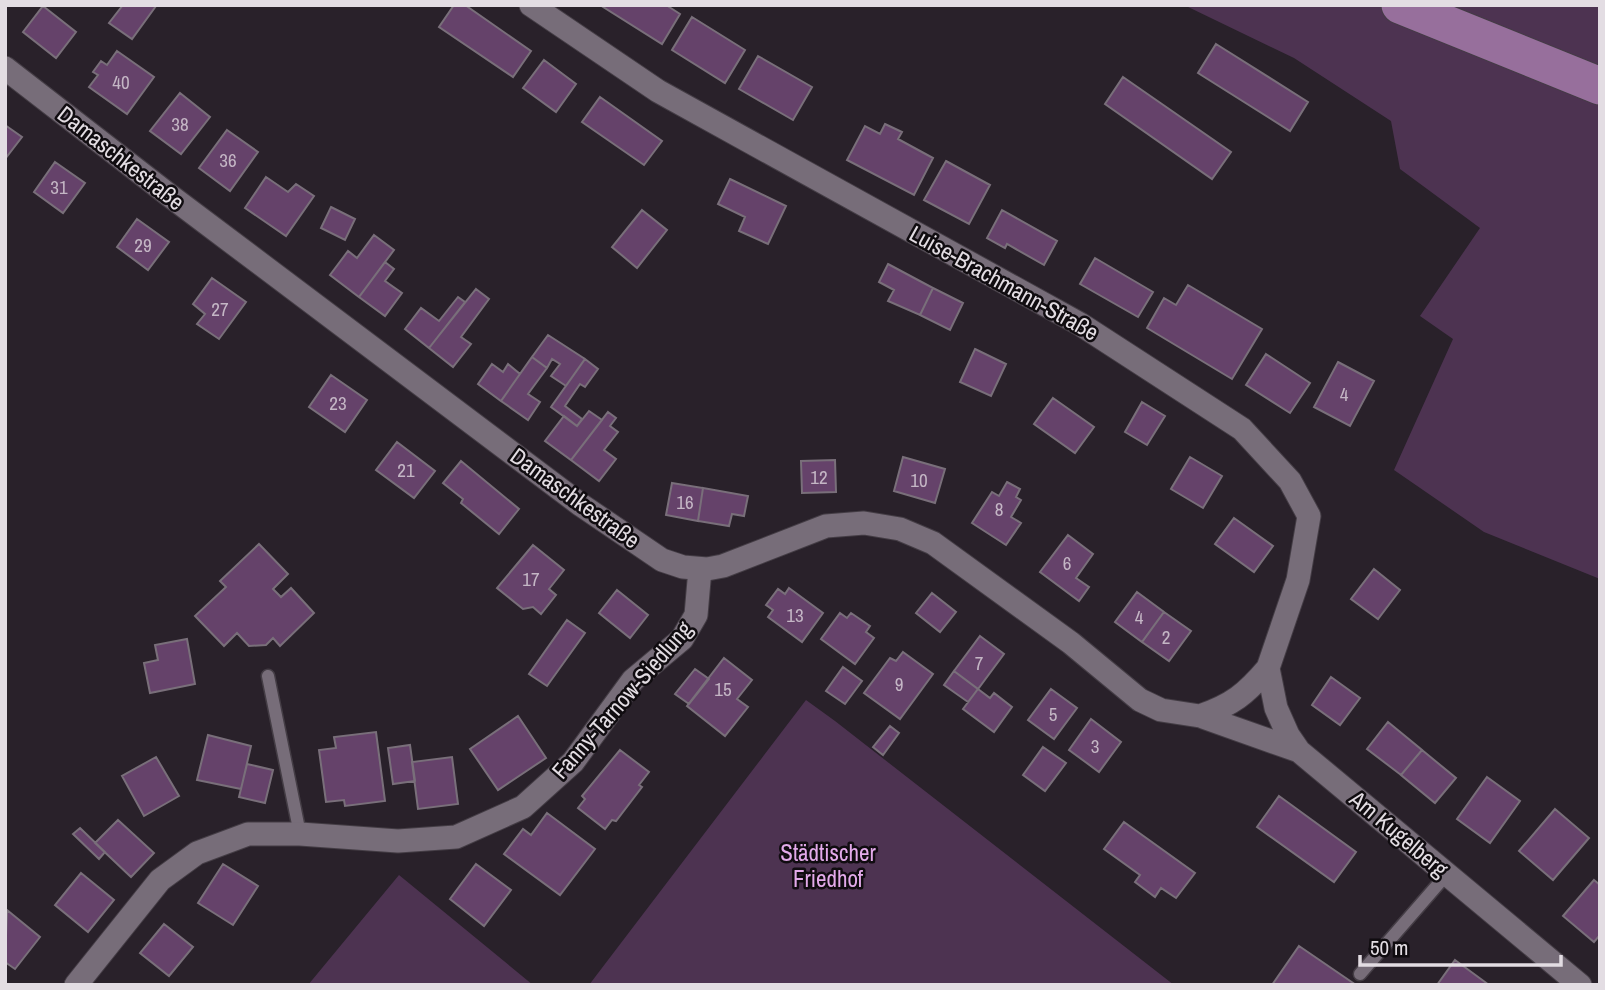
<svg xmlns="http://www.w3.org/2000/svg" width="1605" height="990" viewBox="0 0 1605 990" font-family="'Archivo Narrow',sans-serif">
	<rect width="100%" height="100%" fill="#29212a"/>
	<!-- green -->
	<path fill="#4d3351" d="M1184,5h416v574l-116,-47 -90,-62 59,-131 -33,-23 60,-88 -80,-59 -9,-48 -97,-63z
		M806,700l29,21 339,264h-585z
		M399,875l134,110h-225z"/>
	<!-- building -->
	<path fill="#65426a" stroke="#796f7a" stroke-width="2" d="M123,5l33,1 -24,33 -23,-16z
		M454,5h11l66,46 -18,26 -74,-50z
		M600,5h66l14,9 -18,30z
		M43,6l33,26 -20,26 -33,-26z
		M692,17l53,33 -20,33 -53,-33z
		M1216,44l92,58 -18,29 -92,-58z
		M117,51l37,26 -27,37 -38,-27 9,-12 -5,-3 8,-11 6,4z
		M758,56l54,31 -19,33 -54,-31z
		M544,60l32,24 -20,28 -33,-24z
		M1123,77l108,75 -19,27 -107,-75z
		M180,93l30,24 -29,37 -31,-23z
		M600,97l62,44 -18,24 -62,-43z
		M885,124l17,8 -4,7 35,19 -19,37 -67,-35 18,-34 15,8z
		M5,125l17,12 -17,22z
		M227,130l31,22 -28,39 -31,-23z
		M946,161l44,24 -21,39 -45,-24z
		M55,162l30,21 -22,30 -29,-21z
		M266,177l22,15 8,-8 18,12 -28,40 -41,-28z
		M730,179l56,27 -18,38 -29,-13 6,-14 -27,-13z
		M331,207l24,12 -10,21 -24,-12z
		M642,210l25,20 -30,38 -25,-21z
		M1002,210l55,31 -13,24 -37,-21 -2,4 -18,-10z
		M137,219l32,23 -21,28 -31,-23z
		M374,235l20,15 -35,47 -29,-22 18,-24 9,7z
		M1095,258l58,34 -15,25 -58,-33z
		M385,262l9,7 -9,12 17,12 -17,23 -26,-19z
		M888,264l45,24 -13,27 -32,-14 6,-11 -15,-8z
		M212,278l34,24 -27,37 -22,-15 8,-10 -12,-10z
		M1188,285l74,44 -30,50 -85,-51 17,-30 12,7z
		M933,288l30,15 -13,27 -30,-15z
		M476,289l13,10 -28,38 10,7 -18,23 -24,-19z
		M458,297l7,5 -36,46 -24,-19 16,-21 18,13z
		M548,335l37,24 -19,27 -15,-10 9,-12 -8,-5 -5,9 -15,-11z
		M975,349l31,15 -15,32 -31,-14z
		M1266,354l44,29 -20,30 -44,-28z
		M532,357l15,11 -19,26 12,8 -12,18 -27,-19z
		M585,359l13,10 -13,18 -5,-3 -15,22 17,13 -5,7 -26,-19z
		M1338,362l36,19 -24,45 -36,-19z
		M492,364l11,8 5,-8 12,10 -19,27 -23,-17z
		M331,375l36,25 -22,32 -36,-25z
		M1053,398l41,29 -19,26 -41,-29z
		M1142,402l23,14 -18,29 -22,-13z
		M589,411l13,9 -31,40 -26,-19 19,-25 13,10z
		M608,412l8,6 -6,8 8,6 -14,18 12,9 -17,22 -28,-21z
		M397,442l38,29 -21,27 -38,-28z
		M903,457l42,12 -10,34 -41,-12z
		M1190,457l32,19 -19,32 -32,-19z
		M835,460l1,32 -34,1 -1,-32z
		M461,461l58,48 -20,25 -38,-31 2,-4 -20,-16z
		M1007,482l13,7 -4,8 5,3 -10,17 10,6 -15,22 -34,-22 20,-31 7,4z
		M672,483l31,5 -5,33 -32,-6z
		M703,488l45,8 -4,20 -12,-2 -3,12 -31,-5z
		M1234,518l39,28 -19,26 -39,-28z
		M1068,535l25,19 -17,24 13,9 -10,14 -39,-29z
		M259,544l29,30 -15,15 8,8 10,-9 23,25 -34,33 -7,-8 -7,7 -17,1 -12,-13 -13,13 -29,-30 31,-29 -6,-6z
		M533,545l31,25 -15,19 7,6 -15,19 -8,-7 -10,2 -26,-21z
		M1374,569l26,21 -22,29 -27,-20z
		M789,588l34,25 -21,29 -34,-25 5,-7 -7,-5 12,-16 7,5z
		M617,590l31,25 -18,23 -31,-25z
		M1137,592l27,20 -22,30 -27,-20z
		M932,593l24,19 -16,20 -24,-19z
		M1164,612l27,19 -22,30 -27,-19z
		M840,613l7,5 4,-5 19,13 -4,6 8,6 -19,26 -34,-25z
		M567,620l18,13 -38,53 -18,-12z
		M980,636l24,18 -26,35 -24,-18z
		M187,639l8,45 -45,9 -6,-30 14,-3 -3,-15z
		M903,652l30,22 -33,45 -36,-26 26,-35 6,3z
		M724,658l28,22 -15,19 11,8 -23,29 -38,-30z
		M843,667l19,14 -17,23 -19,-13z
		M695,669l14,10 -20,25 -14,-10z
		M954,671l24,18 -10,13 -24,-17z
		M1331,677l29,21 -20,27 -28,-20z
		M978,689l12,9 4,-5 18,14 -18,25 -31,-23z
		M1051,689l26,19 -23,31 -26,-19z
		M518,716l28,42 -48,32 -28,-41z
		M1091,719l30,23 -22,30 -30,-22z
		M1388,722l34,28 -21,25 -34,-26z
		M890,726l9,7 -16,22 -10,-8z
		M376,732l9,69 -40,5 -1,-6 -18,2 -7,-52 17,-2 -2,-11z
		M208,735l43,11 -10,43 -44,-9z
		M410,745l5,36 -22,3 -5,-36z
		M1043,747l23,16 -21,28 -22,-16z
		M620,750l29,22 -10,13 3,2 -26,34 -4,-1 -7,9 -27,-21 7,-9 -3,-3z
		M1422,750l34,28 -21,25 -34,-28z
		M156,757l23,39 -35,20 -22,-40z
		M452,757l6,47 -40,5 -6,-47z
		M247,764l26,6 -8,33 -26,-6z
		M1487,777l33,24 -30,42 -33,-24z
		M1279,796l77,56 -22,30 -77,-55z
		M1555,809l34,29 -36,42 -34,-29z
		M547,813l48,36 -35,46 -56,-41 19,-25 8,6z
		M118,820l36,33 -23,24 -36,-34z
		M1124,822l71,51 -19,25 -15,-10 -6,9 -20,-15 5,-7 -36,-26z
		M80,828l25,24 -6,7 -26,-25z
		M223,864l35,22 -25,39 -35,-22z
		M476,864l35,26 -27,36 -34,-27z
		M81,873l33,27 -26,32 -33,-27z
		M1594,880l6,5v50l-6,7 -31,-26z
		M7,910l33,27 -25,32 -10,-7z
		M164,924l29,23 -24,29 -29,-23z
		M1299,946l57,39h-84z
		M1455,960l34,25h-52z"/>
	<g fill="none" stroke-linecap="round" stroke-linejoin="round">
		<defs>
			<path id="service" d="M268,676l32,158
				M1360,974l87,-100"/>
			<path id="minor" d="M531,5l127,86 422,233 162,105 48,52 19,35 -11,64 -30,88 8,40 12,27 11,16
				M5,68l164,127 412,310 81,55 21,7 24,2 16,-3 103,-40 38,-3 36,6 33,14 138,100 69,57 21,10 39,6 99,35 281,234
				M1200,716c32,-11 46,-22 68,-48
				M76,985l84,-105 37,-27 51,-19h52l98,7 58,-4 67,-30 50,-45 60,-82 49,-41 14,-24 4,-46"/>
			<path id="primary" d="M1400,5l200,81"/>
		</defs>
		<!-- service casing -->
		<use href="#service" stroke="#443d45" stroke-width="15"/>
		<!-- minor casing -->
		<use href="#minor" stroke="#443d45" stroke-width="25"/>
		<!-- primary casing -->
		<use href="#primary" stroke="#443d45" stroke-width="39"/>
		<!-- service -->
		<use href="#service" stroke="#776d79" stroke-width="12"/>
		<!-- minor -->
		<use href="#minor" stroke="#776d79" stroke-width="23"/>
		<!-- primary -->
		<use href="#primary" stroke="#976f9c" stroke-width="37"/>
	</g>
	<g text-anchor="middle" stroke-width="5" stroke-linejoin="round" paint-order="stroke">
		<!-- number labels -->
		<g font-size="19" fill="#c4b6c5">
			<text x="121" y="89">40</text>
			<text x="180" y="131">38</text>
			<text x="228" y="167">36</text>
			<text x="59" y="194">31</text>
			<text x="143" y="252">29</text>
			<text x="220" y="316">27</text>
			<text x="1344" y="401">4</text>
			<text x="338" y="410">23</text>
			<text x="406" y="477">21</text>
			<text x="819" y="484">12</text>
			<text x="919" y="487">10</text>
			<text x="685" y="509">16</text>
			<text x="999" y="516">8</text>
			<text x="1067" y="570">6</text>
			<text x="531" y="586">17</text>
			<text x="795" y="622">13</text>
			<text x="1139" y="624">4</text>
			<text x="1166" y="644">2</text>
			<text x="979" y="670">7</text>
			<text x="899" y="691">9</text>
			<text x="723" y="696">15</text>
			<text x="1053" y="721">5</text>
			<text x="1095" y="753">3</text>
		</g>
		<!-- street labels -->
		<g font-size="23" fill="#e3dde3" stroke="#100c10">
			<text transform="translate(121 158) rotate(38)" y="8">Damaschkestraße</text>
			<text transform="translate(1004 283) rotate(29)" y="8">Luise-Brachmann-Straße</text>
			<text transform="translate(575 498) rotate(36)" y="8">Damaschkestraße</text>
			<text transform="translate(622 700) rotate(-49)" y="8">Fanny-Tarnow-Siedlung</text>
			<text transform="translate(1399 834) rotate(40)" y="8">Am Kugelberg</text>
		</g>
		<!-- park labels -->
		<g font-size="23" fill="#e3aaea" stroke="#100c10">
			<text x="828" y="861">Städtischer<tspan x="828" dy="26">Friedhof</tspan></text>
		</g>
	</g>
	<!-- border -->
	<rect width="1605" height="990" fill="none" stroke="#e3dde3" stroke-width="14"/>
	<!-- scale -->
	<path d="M1360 955v10h201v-10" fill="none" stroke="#e3dde3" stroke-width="3.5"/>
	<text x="1370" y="955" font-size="21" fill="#e3dde3" stroke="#100c10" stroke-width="5" paint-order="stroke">50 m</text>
</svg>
